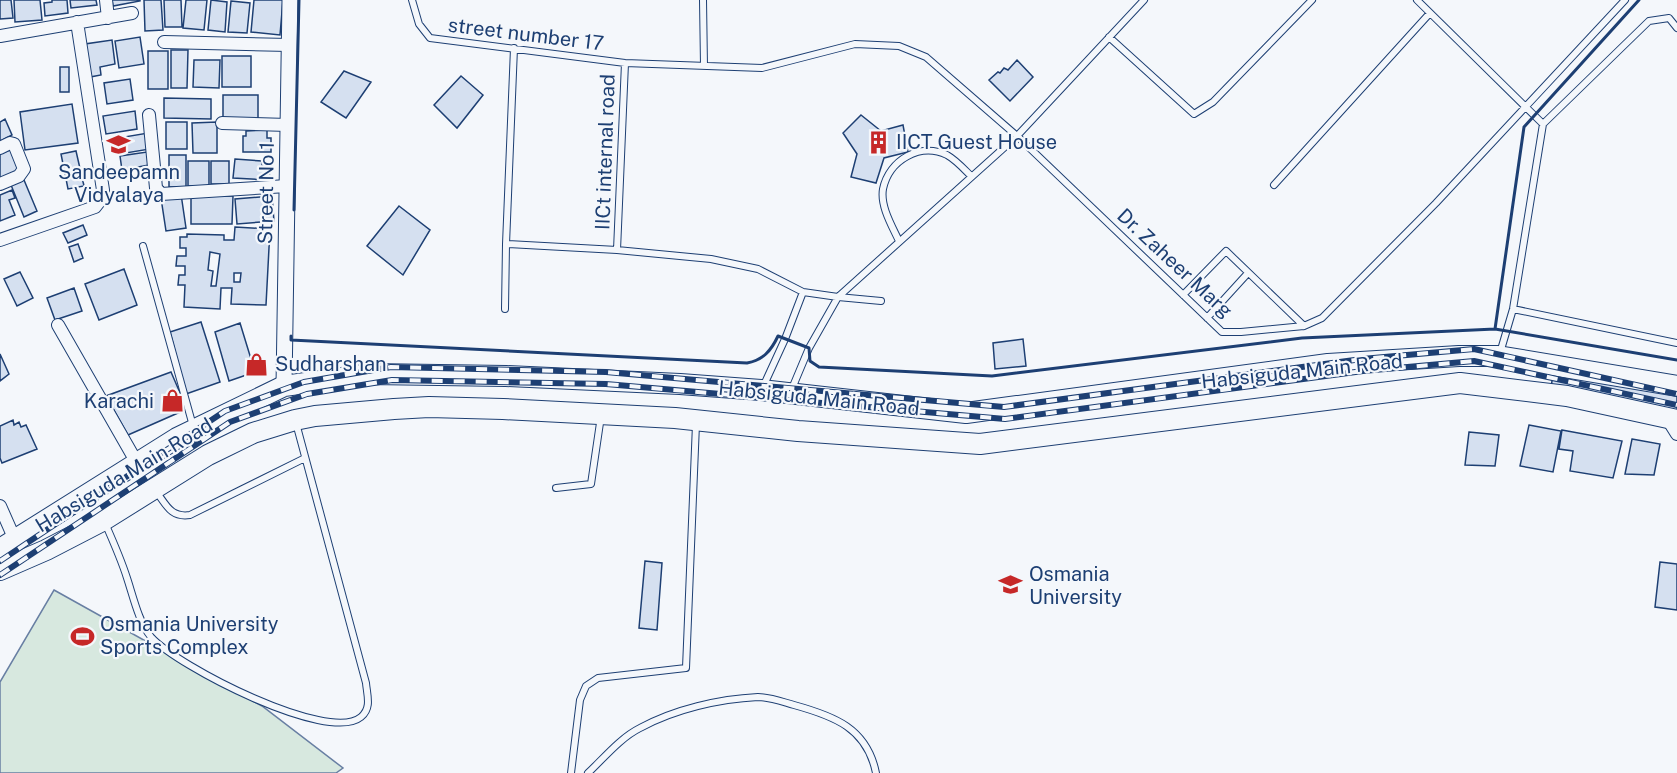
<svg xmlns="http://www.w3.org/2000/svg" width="1677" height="773" viewBox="0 0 1677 773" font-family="'Public Sans',sans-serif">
	<rect width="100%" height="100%" fill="#f4f7fb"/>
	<!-- green -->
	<path fill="#d7e8df" stroke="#687fa3" stroke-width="1.5" d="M54,590l208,116 81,62 -7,5h-336v-91z"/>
	<!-- building -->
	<path fill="#d5e0f0" stroke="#1d3f73" stroke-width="1.5" fill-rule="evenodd" d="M0,0h11l2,18 -13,1z
		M14,0h26l2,20 -27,2z
		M52,0h15l1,13 -23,3 -1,-13 8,-1z
		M70,0h26l1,5 -26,3z
		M112,0h28v1l-27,5z
		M144,0h17l2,30 -18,1z
		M164,0h17l1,27h-17z
		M186,0h21l-3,30 -21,-2z
		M211,0l16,2 -2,30 -17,-2z
		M254,0h29l-3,35 -29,-3z
		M231,1l19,2 -3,30 -19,-1z
		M140,37l4,27 -25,4 -4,-27z
		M112,40l3,24 -15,3 1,8 -11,2 -5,-33z
		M171,50h17l-1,38h-16z
		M148,51h20v38h-20z
		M222,56h29v31h-29z
		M194,60h26l-1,28 -26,-1z
		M1017,60l16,17 -23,24 -21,-21 9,-8 2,1 4,-5 4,2z
		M60,67h9v25h-9z
		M344,71l27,11 -25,36 -25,-16z
		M461,76l22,19 -26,33 -23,-23z
		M130,79l3,21 -26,4 -3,-21z
		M223,95h35v24h-35z
		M164,98l47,1v20l-47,-1z
		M72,104l6,39 -53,7 -5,-38z
		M135,111l2,18 -31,5 -3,-18z
		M861,115l20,16 22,-6 5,27 -24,6 -8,25 -25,-6 6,-23 -14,-21z
		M5,119l7,16 -12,6v-19z
		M166,122h21v27h-21z
		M217,122v31h-24l-1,-30z
		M267,130v8h4v14h-28v-16h3v-5z
		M148,133l2,16 -30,5 -2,-16z
		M12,149l7,21 -19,10v-26z
		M76,151l8,35 -16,3 -7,-35z
		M147,152l2,13 -27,5 -2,-14z
		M169,155h17v32h-17z
		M235,159l27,2v4h8l-1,15 -36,-2z
		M188,161h21v25h-21z
		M211,161h18v23h-18z
		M24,180l13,31 -13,6 -13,-32z
		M12,190l3,8 -6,2 6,15 -15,6v-26z
		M181,194l5,34 -20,3 -5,-33z
		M191,196h42l-1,28h-41z
		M272,196l2,25 -37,3 -2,-25z
		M399,206l31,24 -27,45 -36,-29z
		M83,225l4,10 -19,8 -5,-10z
		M235,227l35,2 -4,76 -35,-1 1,-16h-11l-1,21 -36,-2 1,-22h-7l1,-10h6v-9h-9l1,-10h9v-8h-6v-11h7v-3l37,1v5h10zM210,252l10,2 -4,32h-5l2,-15 -5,-1zM234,273h7l-1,9h-6z
		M78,244l5,14 -9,4 -5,-15z
		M124,269l13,36 -38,15 -14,-36z
		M20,272l13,26 -16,8 -13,-27z
		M74,288l8,23 -27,9 -8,-22z
		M201,322l19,60 -34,12 -16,-62z
		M240,323l15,49 -26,9 -14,-49z
		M1023,339l3,27 -31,3 -2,-26z
		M0,354l9,20 -9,7z
		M1555,360l122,19v45l-128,-22z
		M171,372l16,37 -59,26 -22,-39z
		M13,420l1,5 5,-3 2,5 5,-2 11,24 -35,14 -2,-5v-32z
		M1529,425l32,6 -8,41 -33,-6z
		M1562,430l60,11 -9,37 -43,-7 3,-20 -14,-2z
		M1469,432l30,3 -4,31 -30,-1z
		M1632,439l28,5 -6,31 -29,-1z
		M645,561l17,2 -5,67 -18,-2z
		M1660,562l17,2v46l-22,-3z"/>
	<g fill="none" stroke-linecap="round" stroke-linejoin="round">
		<defs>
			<path id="service" d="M412,0l7,24 11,14 195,25 137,5 93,-24 44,2 27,11 91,79 127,-136
				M703,0l1,66
				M1417,0l126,124
				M1109,37l85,77 19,-12 99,-102
				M1274,185l156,-172
				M899,241c-7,-15 -19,-35 -16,-52 6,-29 37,-47 64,-34 9,5 17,14 24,21
				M506,244l8,-196
				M143,246l50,180
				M617,250l8,-187
				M1183,295l43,-44 78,75
				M505,309l1,-65 111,6 94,9 47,10 45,23
				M1513,309l164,34
				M1207,318l41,-45
				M1500,353l13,-44 30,-185 106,-103 20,-3 8,10
				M763,387l22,-48 18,-47 35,5 179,-161 205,196h19l63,-6 18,-8 114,-115 189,-203
				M791,391l18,-43 29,-51 43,4
				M556,488l35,-4 10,-68
				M155,490c11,14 15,28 35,25l115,-57
				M105,523c8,18 16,36 22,55 6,18 12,45 24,59 26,29 177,107 210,80 11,-9 6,-22 5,-34l-70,-260
				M571,773l9,-73 6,-14 12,-8 88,-10 10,-244
				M588,773c16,-15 32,-35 52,-45 35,-19 79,-29 118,-31 12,0 25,5 36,8 40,11 73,23 82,68"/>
			<path id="minor" d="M106,0l2,18
				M0,36l132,-23
				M164,42l125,3
				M149,115l7,73 5,6 126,-8
				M222,123l66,2
				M0,148l10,-5 4,1 10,25 -5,7 -19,8
				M0,240l95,-33 7,-9 1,-8 -26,-168
				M58,325l79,138
				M1667,418l10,16
				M0,506l15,34"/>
			<path id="tertiary" d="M284,386l6,-386"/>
			<path id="primary" d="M0,549l177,-111 107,-52 87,-12 135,2 174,8 81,6 205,23 362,-49 131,-8h39l179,30
				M0,570l46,-20 58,-30 104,-65 45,-22 42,-13 20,-4 79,-7 35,-2 74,2 172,9 123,13 182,13 480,-61 107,13 110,24"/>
		</defs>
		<!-- service casing -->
		<use href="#service" stroke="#1d3f73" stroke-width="8"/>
		<!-- minor casing -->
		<use href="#minor" stroke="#1d3f73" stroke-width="14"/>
		<!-- tertiary casing -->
		<use href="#tertiary" stroke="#1d3f73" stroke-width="17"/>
		<!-- primary casing -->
		<use href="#primary" stroke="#1d3f73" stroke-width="22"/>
		<!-- service -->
		<use href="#service" stroke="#f4f7fb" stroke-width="6"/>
		<!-- minor -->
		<use href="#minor" stroke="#f4f7fb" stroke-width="12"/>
		<!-- tertiary -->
		<use href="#tertiary" stroke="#f4f7fb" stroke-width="15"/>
		<!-- primary -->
		<use href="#primary" stroke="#f4f7fb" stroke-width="20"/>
		<defs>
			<path id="rail" d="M0,561l225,-150 79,-29 87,-15 215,5 398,35 358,-48 112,-10 203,45
				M0,575l230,-153 77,-28 85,-14 214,4 399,35 358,-48 111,-10 203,44"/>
		</defs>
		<!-- rail casing -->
		<use href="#rail" stroke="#1d3f73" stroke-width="6"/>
		<!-- rail -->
		<use href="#rail" stroke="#f4f7fb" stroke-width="4" stroke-dasharray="11" stroke-linecap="butt"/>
		<!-- wall -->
		<path stroke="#1d3f73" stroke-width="3" d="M1639,0l-115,127 -29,202 182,31
			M294,210l5,-210
			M291,336v4l456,23c16,-3 24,-12 31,-27l31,12 1,13 9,6 173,9 310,-38 193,-9"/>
	</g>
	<!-- icons -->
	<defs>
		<symbol id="building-bare" viewBox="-9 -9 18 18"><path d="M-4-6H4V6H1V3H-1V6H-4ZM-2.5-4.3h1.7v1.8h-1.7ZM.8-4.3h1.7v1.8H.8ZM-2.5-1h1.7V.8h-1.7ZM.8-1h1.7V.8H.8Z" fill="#c62828" stroke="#f4f7fb" stroke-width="2.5" paint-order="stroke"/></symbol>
		<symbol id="school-bare" viewBox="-9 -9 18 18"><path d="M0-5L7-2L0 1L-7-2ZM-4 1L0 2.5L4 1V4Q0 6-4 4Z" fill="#c62828" stroke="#f4f7fb" stroke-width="2.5" paint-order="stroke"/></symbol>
		<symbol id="shop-bare" viewBox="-9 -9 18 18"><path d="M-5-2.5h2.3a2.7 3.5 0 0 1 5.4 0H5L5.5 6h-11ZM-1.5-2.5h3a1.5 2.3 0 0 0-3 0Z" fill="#c62828" stroke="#f4f7fb" stroke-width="2.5" paint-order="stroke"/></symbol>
		<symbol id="university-bare" viewBox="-9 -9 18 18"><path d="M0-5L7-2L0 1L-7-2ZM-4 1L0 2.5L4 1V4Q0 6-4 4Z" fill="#c62828" stroke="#f4f7fb" stroke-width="2.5" paint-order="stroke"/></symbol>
		<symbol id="stadium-bare" viewBox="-9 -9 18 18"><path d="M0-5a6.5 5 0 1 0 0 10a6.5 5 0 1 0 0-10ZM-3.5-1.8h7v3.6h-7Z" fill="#c62828" stroke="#f4f7fb" stroke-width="2.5" paint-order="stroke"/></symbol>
	</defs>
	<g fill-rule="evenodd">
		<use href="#building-bare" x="862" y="126" width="33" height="33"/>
		<use href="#school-bare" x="102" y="128" width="33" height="33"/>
		<use href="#shop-bare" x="240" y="348" width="33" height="33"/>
		<use href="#shop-bare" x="156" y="384" width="33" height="33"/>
		<use href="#university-bare" x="994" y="568" width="33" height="33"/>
		<use href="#stadium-bare" x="66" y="620" width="33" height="33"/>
	</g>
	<g text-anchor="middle" stroke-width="4.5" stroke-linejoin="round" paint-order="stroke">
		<!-- street labels -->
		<g font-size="20" fill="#1d3f73" stroke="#f4f7fb">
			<text transform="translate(526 34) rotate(7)" y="7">street number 17</text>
			<text transform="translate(605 152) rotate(-88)" y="7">IICt internal road</text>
			<text transform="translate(266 193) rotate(-89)" y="7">Street No 1</text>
			<text transform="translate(1175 263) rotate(43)" y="7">Dr. Zaheer Marg</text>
			<text transform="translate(1302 371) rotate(-6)" y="7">Habsiguda Main Road</text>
			<text transform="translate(819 398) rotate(6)" y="7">Habsiguda Main Road</text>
			<text transform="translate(124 475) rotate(-31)" y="7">Habsiguda Main Road</text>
		</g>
		<!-- poi labels -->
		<g font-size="20" fill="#1d3f73" stroke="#f4f7fb" text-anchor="start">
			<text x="896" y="149">IICT Guest House</text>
			<text x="119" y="179" text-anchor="middle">Sandeepamn<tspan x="119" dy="23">Vidyalaya</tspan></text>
			<text x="275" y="371">Sudharshan</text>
			<text x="154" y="408" text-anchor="end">Karachi</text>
			<text x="1029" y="581">Osmania<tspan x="1029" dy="23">University</tspan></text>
			<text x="100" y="631">Osmania University<tspan x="100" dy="23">Sports Complex</tspan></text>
		</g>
	</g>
</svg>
